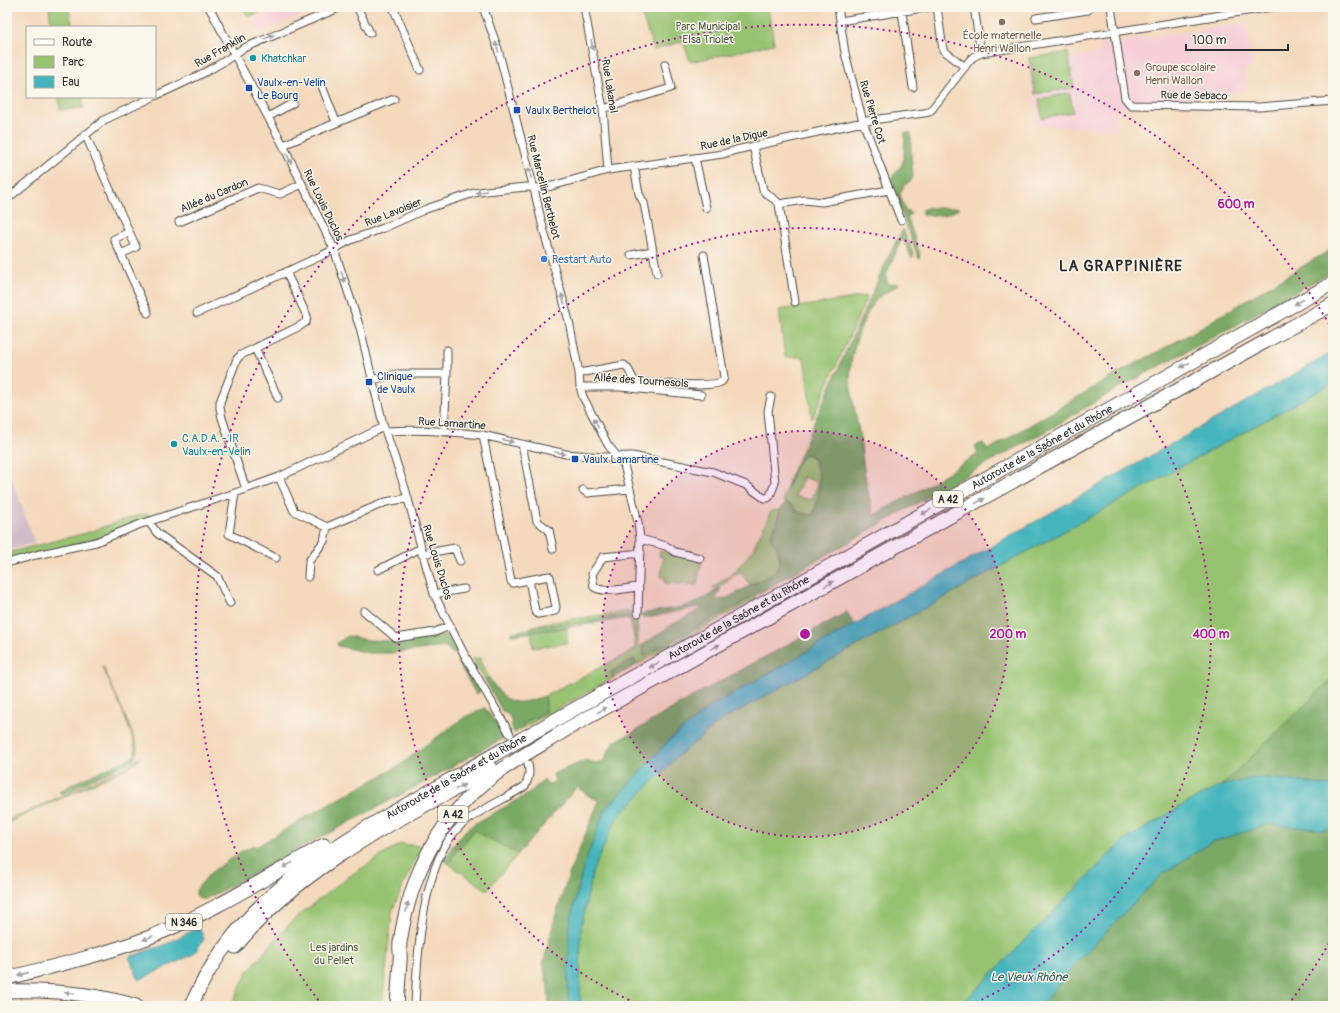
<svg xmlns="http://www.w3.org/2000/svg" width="1340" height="1013" viewBox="0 0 1340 1013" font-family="Pangolin,sans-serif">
	<rect width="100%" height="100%" fill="#fbf7ec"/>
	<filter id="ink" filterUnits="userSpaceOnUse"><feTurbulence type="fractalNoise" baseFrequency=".025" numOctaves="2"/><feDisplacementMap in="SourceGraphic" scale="8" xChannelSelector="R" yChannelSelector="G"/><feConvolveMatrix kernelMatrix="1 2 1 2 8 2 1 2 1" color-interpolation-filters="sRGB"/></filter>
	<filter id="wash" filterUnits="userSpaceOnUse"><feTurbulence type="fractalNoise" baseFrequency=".012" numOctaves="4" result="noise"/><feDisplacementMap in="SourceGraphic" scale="16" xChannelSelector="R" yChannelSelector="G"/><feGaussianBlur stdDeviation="0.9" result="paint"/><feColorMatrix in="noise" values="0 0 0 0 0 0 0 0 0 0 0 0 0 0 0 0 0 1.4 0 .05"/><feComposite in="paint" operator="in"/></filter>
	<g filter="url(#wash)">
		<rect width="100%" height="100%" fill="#f4d9bc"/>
		<!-- built -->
		<path fill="#f6cfd7" d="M272,7h47l-2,3h-3l-17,8 -1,-1 -37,15 -4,-12 19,-8z
			M1247,23l6,45 -9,1 3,21 -133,20 3,20 -79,-5 -11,-67 42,-6 1,5 30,-4 -1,-8z"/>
		<!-- industrial -->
		<path fill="#d1bdc9" d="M7,467l28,76 -28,7z"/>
		<!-- green -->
		<path fill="#97c371" stroke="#61774e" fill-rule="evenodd" d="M49,7h19l5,20h-22z
			M243,7h26l1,1 -22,9z
			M639,7h129l6,37 -84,18 -7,-21 -29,9z
			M1068,52l6,36 -39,6 -6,-36z
			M1070,93l3,19 -31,6 -3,-19z
			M59,97h23l1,11 -23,2z
			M866,296l1,1 -55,122 -8,-62h-19l-6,-47z
			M1333,383v295l-112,108 -31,15 -68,41 -162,164h-378l-2,-11 1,-68 12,-57 23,-51 62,-63 44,-36z
			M806,454c17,4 17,52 5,61l-11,-2 -17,-13c4,-12 12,-39 23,-46zM804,477l14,6 -6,17 -17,-4z
			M780,510c-2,9 -8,21 -9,27 0,5 4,7 6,11 10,24 -10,29 -27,37l-10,-14 -25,20 -3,-3 20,-14 19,-21 20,-42z
			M147,514l5,3 -50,20 -95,24v-8l79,-20 46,-16z
			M660,551l42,9 -5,25 -32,-2v-5l-4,-1 2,-20 -4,-1z
			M754,596l2,3 -120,66 -2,-6 -18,10 -5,3 2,6 -90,50 -1,-4 23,-12 1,-8 -1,-8 89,-46 1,-1 -1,-12h4v10l5,-2 1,11z
			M637,610v4l-107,14v-1l14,-4z
			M567,628v15l-34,5 -2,-16z
			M480,658l1,5 8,15 -4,2 -12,-21z
			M103,666l34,79v7l-2,4c2,-21 -23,-68 -33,-89z
			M140,757l-3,5 -12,7 -118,54v-2l4,-2 119,-54z
			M474,830l44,24 -31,36 -38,-26 10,-19 3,1z
			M400,844l23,2 -18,35 -13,31 -10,94h-151l17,-35 44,-50 53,-42z"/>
		<!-- forest -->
		<path fill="#79a963" stroke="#526a47" d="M905,132l6,1v21l2,23 -3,5 -6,3 -4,9 5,16 3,1 3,3 -4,2 13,38 -1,5 -29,-76c1,-9 11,-13 13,-22 2,-9 1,-19 2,-29z
			M927,208h31l2,1 -16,6h-22v-5z
			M903,229l11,26 -2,4 -9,-20 -2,2 -15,34 1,6 2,3 10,-1 -1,2c-7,5 -17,9 -23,16 -16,23 -28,60 -24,87 2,16 6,32 9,49 3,26 6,52 14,78l44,-24 60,-37 -3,-8 8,-3 5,7 132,-78 70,-38 143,-86v23l-104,58 -114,61 -75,45 -49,26 -263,150 -31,16 -53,29 -1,-11 27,-19 29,-16 4,-4 -51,11h-10l-1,-3 40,-7 15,-4 25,-15 -5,10 2,2 7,-1 47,-25 5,-5 3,-6v-5l-4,-12 -4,-4 -1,-6 6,-12 3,-14 6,-8 7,4 2,4 5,3 11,2 3,-1 5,-22 1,-12 -5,-20 -5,-5 -4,-1c-13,8 -13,26 -20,37l3,-12 102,-228z
			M847,612l7,13 -141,80 -45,36 -63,69 -21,55 -15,62 -1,68 2,11h-21l-1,-20 -5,-22 13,-50 13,-40 30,-73 -10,-5 -12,-9 -59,67 -44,-24 -12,16 -3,-1 -10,19 -4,-3 7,-14 13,-16 9,-7 54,-30 16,-14 4,5 7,-4 -2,-7 33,-14 12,4 8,-5 1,-6 7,-11 18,-9 58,-35z
			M637,614l1,23h-4l-4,-17 -6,-1 -111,16h-2v-2l26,-6z
			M450,635l8,15 -1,2 -4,2 -7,-7 -55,6h-22l-31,-7 -1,-3 11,-7 19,4 28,1z
			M462,655l20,35 -6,4 -19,-33 2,-4z
			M634,659l2,6 -23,13 -2,-5 5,-4z
			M489,678c19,28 24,28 56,18l1,8 -1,8 -22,12v4l-9,5c-4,-8 0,-18 -11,-21l-18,-32z
			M1333,678v108l-74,-9 -38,9z
			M485,708l19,26 3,2 -88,49 -200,107 -14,7h-5l-4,-4v-5l14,-17 30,-21 14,-7 2,2 52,-31 91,-50 27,-21 39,-28z
			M135,756l-1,4 -8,4 -65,30 -2,-2 15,-9z
			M1270,824l63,7v175h-292l36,-44 84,-87 51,-33z"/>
		<!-- water -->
		<path fill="#45b5bd" stroke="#387074" d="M1333,352v31l-611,337 -44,36 -62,63 -23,51 -12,57 -1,68 2,11h-12l-2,-11 1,-68 15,-62 21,-55 63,-69 45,-36z
			M1259,777l74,9v45l-63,-7 -58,18 -51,33 -84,87 -36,44h-81l162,-164 68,-41 31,-15z
			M197,928l3,1 4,10 -10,15 -55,26 -10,-23 35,-12z"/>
	</g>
	<g filter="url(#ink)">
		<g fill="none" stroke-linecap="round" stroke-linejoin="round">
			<defs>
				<path id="street" d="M209,7l74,138 51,104 26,79 23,96 22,64 29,106 29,58 47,82
					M357,7l13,26
					M393,7l27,63
					M483,7l15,42 37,144 8,35 26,93 10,52 1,14 3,10 25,48 16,20 14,57 2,17 -2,74
					M584,7l19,102 5,61
					M838,7l7,46 18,69 38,98
					M937,7l6,43 22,17
					M974,7l7,46
					M1111,7l14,91 6,7 129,2 73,-6
					M902,12l11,75
					M1036,18l52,-8 2,-3
					M846,20l84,-13
					M320,81l16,41
					M155,96c30,-14 61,-27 87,-47l99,-42
					M603,109l68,-21 -6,-24
					M268,117l25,-14
					M85,134l51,113 -15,7
					M283,145l111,-46
					M753,146l10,44c4,6 12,8 16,14l16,98
					M695,158l11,50
					M634,166l5,28 5,9 13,70
					M7,199l97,-79 49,-23
					M779,204l26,-4 17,2 67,-12
					M179,222l79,-34 22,6 22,-10
					M129,232l-15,7 34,74
					M631,255l22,-4
					M197,313l126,-58 28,-15 35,-13 40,-18 48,-16 12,-2 40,-4 15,1 11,-2 56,-16 115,-16 13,-4 136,-30 52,-7 5,-1 3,-3 38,-49 3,-3 8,-4 291,-46
					M255,348l23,50
					M579,373l45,-8c7,4 6,13 13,18 17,0 72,5 84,-1 3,-2 2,-2 3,-5l-20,-122
					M447,374v-24
					M372,380l24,-6h51l-3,58
					M580,387h40l81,8
					M386,431c31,-2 64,0 96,4l84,19 35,3 31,-1 81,16 33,13 18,13h4l2,-2 5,-13 -7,-72 3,-14
					M483,435l28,146 2,2 36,-7 1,1 6,30 -1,4 -17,3 -3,-3 -6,-31
					M522,444l15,77 12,9 4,19
					M279,477l15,34 33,16 59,-25 22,-4
					M246,489l-24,-71 -2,-10v-6l17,-43 4,-4 59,-29 6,-4 1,-6 -21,-44
					M583,490l4,3 43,-4
					M235,493l-6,41 47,24
					M149,522l8,11 60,43 13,27
					M640,539l26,7 9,6 25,6
					M422,554l33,-6 5,13
					M7,563l29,-8 60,-13 42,-17 97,-32 44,-16 105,-50
					M378,570l43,-22
					M308,577l1,-16 15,-20 3,-14
					M638,587c-13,1 -32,7 -44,0l-2,-13 11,-17 38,-4
					M434,594l30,-5
					M364,611l32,27 39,-6 15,-6
					M415,1006c2,-50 7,-144 45,-180 19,-17 45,-26 65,-40 4,-8 5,-13 3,-22"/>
				<g id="highway">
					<path d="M235,947c67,-83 166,-128 257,-178"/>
					<path d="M7,978c48,-12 96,-23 143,-41 61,-24 117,-60 174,-92"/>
					<path d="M7,991c44,-1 87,2 129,15"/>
					<path id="s1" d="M191,1006c49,-114 149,-163 250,-221 61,-35 122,-70 184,-104l708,-398"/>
					<path d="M397,1006c1,-15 2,-30 3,-45 1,-6 -1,-12 0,-18 10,-69 39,-127 96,-169 22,-17 48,-30 71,-45l766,-425"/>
				</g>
			</defs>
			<!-- street casing -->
			<use href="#street" stroke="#494541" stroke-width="9"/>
			<!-- highway casing -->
			<use href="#highway" stroke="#494541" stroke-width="15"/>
			<!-- street -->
			<use href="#street" stroke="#fff" stroke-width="7"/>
			<!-- highway -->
			<use href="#highway" stroke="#fff" stroke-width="13"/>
		</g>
		<!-- one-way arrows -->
		<defs><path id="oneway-solid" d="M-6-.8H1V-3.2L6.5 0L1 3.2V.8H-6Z"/></defs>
		<g fill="#a0a0a0">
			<use href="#oneway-solid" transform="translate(269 37) rotate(-23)"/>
			<use href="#oneway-solid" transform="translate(592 45) rotate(79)"/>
			<use href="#oneway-solid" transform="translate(497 47) rotate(-108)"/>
			<use href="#oneway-solid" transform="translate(289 159) rotate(64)"/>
			<use href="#oneway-solid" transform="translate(530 173) rotate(-104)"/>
			<use href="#oneway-solid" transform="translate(481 192) rotate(169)"/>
			<use href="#oneway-solid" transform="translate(343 277) rotate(72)"/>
			<use href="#oneway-solid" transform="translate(563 299) rotate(-107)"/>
			<use href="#oneway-solid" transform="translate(1299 302) rotate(151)"/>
			<use href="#oneway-solid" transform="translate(1185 365) rotate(151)"/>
			<use href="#oneway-solid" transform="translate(596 423) rotate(-118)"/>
			<use href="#oneway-solid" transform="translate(508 441) rotate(13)"/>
			<use href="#oneway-solid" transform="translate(560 453) rotate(12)"/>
			<use href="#oneway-solid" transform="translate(980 501) rotate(-29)"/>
			<use href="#oneway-solid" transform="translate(926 512) rotate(151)"/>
			<use href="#oneway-solid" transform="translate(829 584) rotate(-29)"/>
			<use href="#oneway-solid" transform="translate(715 647) rotate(-29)"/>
			<use href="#oneway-solid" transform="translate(654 665) rotate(151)"/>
			<use href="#oneway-solid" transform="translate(602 710) rotate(-29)"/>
			<use href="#oneway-solid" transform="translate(460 787) rotate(-28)"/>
			<use href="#oneway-solid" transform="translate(288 865) rotate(151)"/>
			<use href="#oneway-solid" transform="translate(407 907) rotate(-78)"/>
			<use href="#oneway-solid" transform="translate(148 938) rotate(158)"/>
			<use href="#oneway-solid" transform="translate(23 974) rotate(167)"/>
			<use href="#oneway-solid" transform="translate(70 993) rotate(-175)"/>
		</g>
	</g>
	<!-- distance rings -->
	<circle cx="805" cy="634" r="203" fill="#b5179e" fill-opacity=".12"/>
	<g fill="none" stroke="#b5179e" stroke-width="2" stroke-dasharray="2 4">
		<circle cx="805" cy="634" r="203"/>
		<path d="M640 1005A406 406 0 1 1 970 1005"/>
		<path d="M1332 938A609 609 0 0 1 1288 1005M322 1005A609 609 0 1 1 1332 329"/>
	</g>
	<!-- markers -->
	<g fill="#8d6e63" stroke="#fbf7ec" stroke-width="1.5">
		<circle cx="1002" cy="22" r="4"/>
		<circle cx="1137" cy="73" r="4"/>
	</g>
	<g fill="#0f9aa8" stroke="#fbf7ec" stroke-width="1.5">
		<circle cx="253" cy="58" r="4"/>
		<circle cx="174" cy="444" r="4"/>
	</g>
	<g fill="#1a4fb4" stroke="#fbf7ec" stroke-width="1.5">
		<rect x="245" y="84" width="8" height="8" rx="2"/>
		<rect x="513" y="106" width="8" height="8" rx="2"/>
		<rect x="365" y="378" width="8" height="8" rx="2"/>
		<rect x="571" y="455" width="8" height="8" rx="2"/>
	</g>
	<circle fill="#3f7fe0" stroke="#fbf7ec" stroke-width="1.5" cx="544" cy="259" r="4"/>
	<g text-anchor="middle" stroke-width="3" stroke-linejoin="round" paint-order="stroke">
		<!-- shield labels -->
		<g fill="#fbf7ec" stroke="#696865" stroke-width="1">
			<rect x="933" y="491" width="30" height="16" rx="3"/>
			<rect x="438" y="806" width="30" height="16" rx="3"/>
			<rect x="166" y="914" width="36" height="16" rx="3"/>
		</g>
		<g font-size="10" font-weight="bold" fill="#2b2b2b">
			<text x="948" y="503">A 42</text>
			<text x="453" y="818">A 42</text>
			<text x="184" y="926">N 346</text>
		</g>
		<!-- park labels -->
		<g font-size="11" fill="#4b5940" stroke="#fbf7ec">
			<text x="708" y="30">Parc Municipal<tspan x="708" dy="13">Elsa Triolet</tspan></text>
			<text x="334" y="951">Les jardins<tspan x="334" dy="13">du Pellet</tspan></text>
		</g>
		<!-- education labels -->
		<g font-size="11" fill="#785e54" stroke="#fbf7ec">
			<text x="1002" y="39">École maternelle<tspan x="1002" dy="13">Henri Wallon</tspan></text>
			<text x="1145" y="71" text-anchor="start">Groupe scolaire<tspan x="1145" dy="13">Henri Wallon</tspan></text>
		</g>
		<!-- street labels -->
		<g font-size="11" fill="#2b2b2b" stroke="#fbf7ec">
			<text transform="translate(220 50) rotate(-30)" y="4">Rue Franklin</text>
			<text transform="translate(610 86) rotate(81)" y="4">Rue Lakanal</text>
			<text transform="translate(1194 95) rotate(1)" y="4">Rue de Sebaco</text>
			<text transform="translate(873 112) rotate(73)" y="4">Rue Pierre Cot</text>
			<text transform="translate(734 139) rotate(-12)" y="4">Rue de la Digue</text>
			<text transform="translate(544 187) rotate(76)" y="4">Rue Marcellin Berthelot</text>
			<text transform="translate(214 195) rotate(-23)" y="4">Allée du Cardon</text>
			<text transform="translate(324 205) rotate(64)" y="4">Rue Louis Duclos</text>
			<text transform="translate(393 212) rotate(-22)" y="4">Rue Lavoisier</text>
			<text transform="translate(641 380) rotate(4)" y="4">Allée des Tournesols</text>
			<text transform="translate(452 423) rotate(4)" y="4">Rue Lamartine</text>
			<text dy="4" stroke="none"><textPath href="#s1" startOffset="1030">Autoroute de la Saône et du Rhône</textPath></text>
			<text transform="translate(438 562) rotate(73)" y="4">Rue Louis Duclos</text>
			<text dy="4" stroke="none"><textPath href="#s1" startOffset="682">Autoroute de la Saône et du Rhône</textPath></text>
			<text dy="4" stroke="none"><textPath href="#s1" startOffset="358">Autoroute de la Saône et du Rhône</textPath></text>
		</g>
		<!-- culture labels -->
		<g font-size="11" fill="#0d838f" stroke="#fbf7ec" text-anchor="start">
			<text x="261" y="62">Khatchkar</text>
			<text x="182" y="442">C.A.D.A. - IR<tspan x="182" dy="13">Vaulx-en-Velin</tspan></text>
		</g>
		<!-- transit labels -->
		<g font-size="11" fill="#164399" stroke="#fbf7ec" text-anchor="start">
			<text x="257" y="86">Vaulx-en-Velin<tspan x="257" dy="13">Le Bourg</tspan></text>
			<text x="525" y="114">Vaulx Berthelot</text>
			<text x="377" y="380">Clinique<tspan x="377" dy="13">de Vaulx</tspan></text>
			<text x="583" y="463">Vaulx Lamartine</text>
		</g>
		<!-- shop labels -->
		<g font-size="11" fill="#366cbe" stroke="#fbf7ec" text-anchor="start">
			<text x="552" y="263">Restart Auto</text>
		</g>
		<!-- water labels -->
		<g font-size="12" font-style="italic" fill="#345b5e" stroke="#fbf7ec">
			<text x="1029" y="981">Le Vieux Rhône</text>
		</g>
		<!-- district labels -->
		<g font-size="15" font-weight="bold" letter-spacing="1" fill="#2b2b2b" stroke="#fbf7ec">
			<text x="1121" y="271">LA GRAPPINIÈRE</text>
		</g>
	</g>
	<circle cx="805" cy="634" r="6" fill="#b5179e" stroke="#fbf7ec" stroke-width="2"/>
	<g font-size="12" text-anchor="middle" font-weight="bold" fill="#b5179e" stroke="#fbf7ec" stroke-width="3" stroke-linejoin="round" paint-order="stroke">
		<text x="1236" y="208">600 m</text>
		<text x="1008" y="638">200 m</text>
		<text x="1211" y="638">400 m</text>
	</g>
	<!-- margin -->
	<rect width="1340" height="1013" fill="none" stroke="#fbf7ec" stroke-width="24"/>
	<!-- legend -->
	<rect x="26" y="26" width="130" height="72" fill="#fbf7ec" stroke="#a8a59f"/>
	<rect x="34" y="39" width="20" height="6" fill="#ffffff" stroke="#a8a59f"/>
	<text x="62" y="46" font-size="12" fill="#2b2b2b">Route</text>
	<rect x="34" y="56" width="20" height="12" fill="#97c371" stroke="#a8a59f"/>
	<text x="62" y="66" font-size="12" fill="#2b2b2b">Parc</text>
	<rect x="34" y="76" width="20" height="12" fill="#45b5bd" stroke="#a8a59f"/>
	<text x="62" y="86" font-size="12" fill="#2b2b2b">Eau</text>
	<!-- scale -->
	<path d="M1186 44v6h102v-6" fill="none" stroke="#2b2b2b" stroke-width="2"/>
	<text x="1192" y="44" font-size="12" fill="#2b2b2b" stroke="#fbf7ec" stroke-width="3" paint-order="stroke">100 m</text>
</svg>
